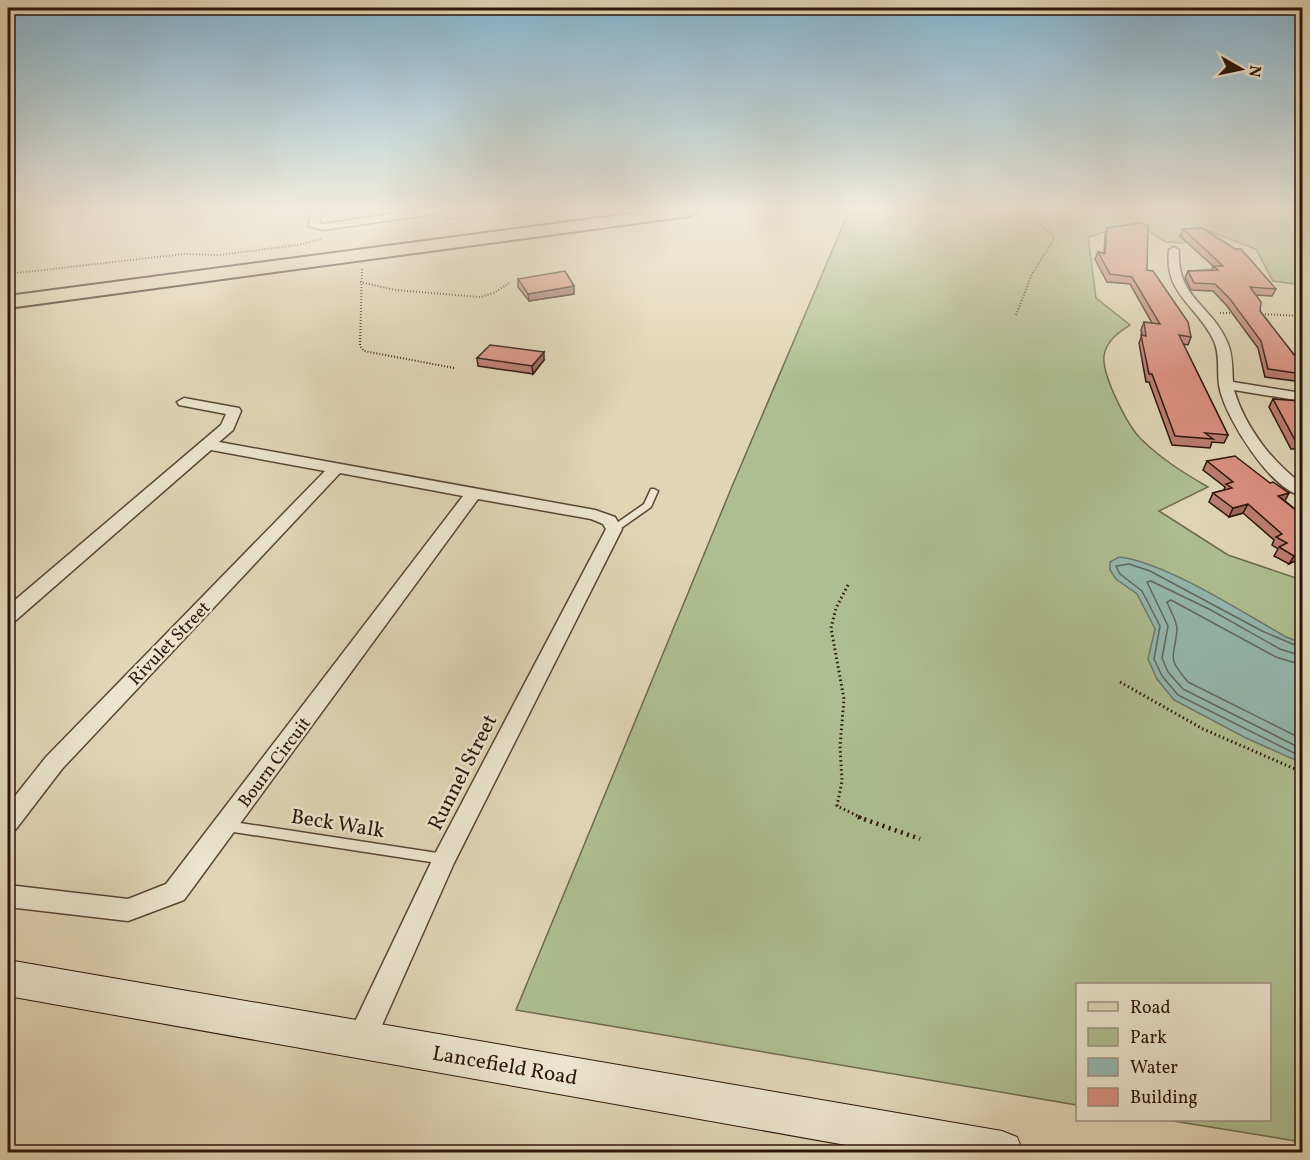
<svg xmlns="http://www.w3.org/2000/svg" width="1310" height="1160" viewBox="0 0 1310 1160" font-family="Vollkorn,serif">
	<rect width="100%" height="100%" fill="#e0d5b4"/>
	<filter id="stains"><feTurbulence type="fractalNoise" baseFrequency=".00333" numOctaves="4"/><feColorMatrix values="0 0 0 0 .2 0 0 0 0 .09 0 0 0 0 .02 0 0 0 .5 -.17"/></filter>
	<radialGradient id="worn" r=".72"><stop offset=".6" stop-color="#630" stop-opacity="0"/><stop offset="1" stop-color="#630" stop-opacity=".3"/></radialGradient>
	<!-- green -->
	<path fill="#aebe90" stroke="#6e6a4e" stroke-width="1.5" d="M849,211h453v74l-29,-4 -17,-32 -58,-22 -14,16 -18,-1 -30,-19 -48,14 8,61 34,27c-11,7 -24,16 -26,31 -2,19 23,69 37,83 20,20 43,34 67,48l-49,24 69,44 74,25v562l-135,-22h103v-136h-192l-1,121 -561,-95 217,-526z"/>
	<!-- water -->
	<path fill="#94b8b0" stroke="#6b776e" stroke-width="1.5" d="M1119,557c46,5 125,56 167,80l16,6v120l-56,-25 -72,-38 -17,-21 -9,-20 7,-30 -18,-35 -21,-15 -6,-9v-8z"/>
	<g fill="none" stroke-linecap="round" stroke-linejoin="round">
		<!-- shore -->
		<path stroke="#60665e" stroke-width="1.5" d="M1302,648l-40,-17 -112,-60 -21,-7 -13,2 4,8 22,17 18,35 -6,33 8,17 16,19 124,62
			M1302,656l-22,-7 -71,-40 -58,-28 -4,1 21,44 -6,32 6,14 15,17 119,60
			M1302,665l-26,-8 -105,-57 -4,2c3,8 10,19 10,27 -2,30 -12,26 11,53l114,57"/>
		<defs>
			<path id="lane" d="M651,489h3l4,2 -7,16 -34,24h-6l-1,-2 1,-2 33,-23z
				M227,821l217,33 4,1 2,4 -2,4 -4,1 -217,-33 -4,-2 -2,-3 2,-3z"/>
			<path id="street" d="M312,211h10l-3,12 4,1 89,-13h27l-5,3 -111,16 -15,-4z
				M1174,247l5,3c-3,49 34,55 49,94 5,12 4,25 5,38l69,11v8l-68,-11c11,37 38,72 68,94v12c-31,-6 -75,-76 -82,-106 -4,-16 1,-34 -6,-49 -17,-36 -50,-46 -45,-91z
				M184,398l55,10 2,3 -8,19 -14,12 376,68 20,7 7,12 -168,334 -83,187 -10,4 -10,-4 -4,-10 4,-10 85,-178 170,-323 -3,-5 -12,-5 -113,-20 -294,401 -56,21 -120,-14v-22l120,14 38,-15 297,-388 -123,-23 -278,296 -46,60 -8,3v-27l38,-48 279,-286 -114,-21 -196,171 -7,1v-16l213,-181 5,-11 -47,-9 -2,-3z"/>
			<path id="secondary" d="M8,960l994,171 15,6 6,15h-138l-877,-156z"/>
			<path id="primary" d="M652,211h45l-8,5 -681,92v-12z"/>
		</defs>
		<!-- lane casing -->
		<use href="#lane" stroke="#5a4536" stroke-width="3"/>
		<!-- street casing -->
		<use href="#street" stroke="#5a4536" stroke-width="3"/>
		<!-- secondary casing -->
		<use href="#secondary" stroke="#2d150c" stroke-width="2"/>
		<!-- primary casing -->
		<use href="#primary" stroke="#2d150c" stroke-width="4"/>
		<!-- path-far2 -->
		<path stroke="#2d150c" stroke-width="2" stroke-dasharray="1 2" stroke-linecap="butt" d="M443,219l62,-3 37,-5
			M362,269l-2,77 4,5 90,17
			M8,274l176,-20 35,1 79,-10 23,-6
			M360,282l35,8 85,7 14,-4 15,-10
			M1220,313h15
			M1259,314l43,2
			M1016,315l16,-41 22,-35 -2,-6 -19,-11"/>
		<!-- path-far1 -->
		<path stroke="#2d150c" stroke-width="3" stroke-dasharray="1.5 3" stroke-linecap="butt" d="M848,585l-12,23 -5,20 13,71 -4,47 2,35 -5,25 25,12
			M1120,682l83,47 99,43"/>
		<!-- path -->
		<path stroke="#2d150c" stroke-width="4.5" stroke-dasharray="2 4.5" stroke-linecap="butt" d="M858,817l62,22"/>
		<!-- lane -->
		<use href="#lane" fill="#ebe4ce" fill-rule="evenodd"/>
		<!-- street -->
		<use href="#street" fill="#ebe4ce" fill-rule="evenodd"/>
		<!-- secondary -->
		<use href="#secondary" fill="#ebe4ce" fill-rule="evenodd"/>
		<!-- primary -->
		<use href="#primary" fill="#e0d5b4" fill-rule="evenodd"/>
	</g>
	<!-- wall -->
	<path fill="#bb7c6e" stroke="#2d150c" stroke-width="1.5" d="M1107,228l40,42 44,67 -3,8 -5,-1 45,91 -4,8 -12,-1 -2,6 -38,-3 -23,-63h-3l-7,-39 3,-8 -1,-5 3,-8 8,1 -22,-39 -23,-2 -12,-23 3,-7 6,1 1,-18z
		M1183,229l93,60 -4,7 -16,-1 4,16 42,54v17l-37,-5 -7,-29 -31,-42 -14,-15 -22,-1 -6,-12 3,-7 24,-1 1,-4 -33,-30z
		M518,279l56,15 -45,7 -11,-14z
		M477,358l67,2 -11,14 -55,-8z
		M1273,399l29,4v53l-3,-7h-8l-22,-42z
		M1207,461l78,40 17,14v50l-7,-4 -6,3 -15,-8 4,-7 -6,-4 2,-5 -31,-27 -14,4 -20,-15 4,-9 11,-3 1,-3 -22,-17z"/>
	<!-- shaded-wall -->
	<path fill="#99655a" stroke="#2d150c" stroke-width="1.5" d="M574,286v8l-45,7 -1,-7z
		M544,352v8l-11,14 -1,-8z
		M1289,493l-4,8 -7,-5z
		M1248,504l-5,9 -14,4 4,-9z
		M1300,552l-5,9 -6,3 5,-8z"/>
	<!-- building -->
	<path fill="#da9080" stroke="#2d150c" stroke-width="1.5" d="M1140,223l8,3 -1,44 6,1 35,51 3,15 -12,-2 49,100 -23,-2 8,6 -38,-3 -23,-62h-3l-8,-39 5,1 -2,-14 16,2 -28,-47 -22,-3 -12,-22 7,2 2,-26z
		M1202,228l33,21h6l35,40 -26,-2 11,15 -1,9 42,54v9l-34,-5 -7,-28 -31,-42 -15,-15 -21,-1 -6,-12 30,-1 -5,-4h10l-40,-37z
		M565,271l9,15 -46,8 -10,-15z
		M490,345l54,7 -12,14 -55,-8z
		M1273,399l28,2 1,2v38l-7,-1z
		M1235,456l35,27 3,-1 16,11 -11,3 24,19v39l-2,-2 -6,4 -15,-9 8,-4 -11,-6 6,-3 -34,-30 -15,4 -20,-15 19,-5 -6,-4 7,-2 -26,-21z"/>
	<!-- sky -->
	<linearGradient id="sky" x2="0" y2="1"><stop stop-color="#86b6d2"/><stop offset="0.56" stop-color="#f1ecdd"/><stop offset="1" stop-color="#f1ecdd" stop-opacity="0"/></linearGradient>
	<rect width="1310" height="374" fill="url(#sky)"/>
	<g text-anchor="middle" stroke-width="5" stroke-linejoin="round" paint-order="stroke">
		<!-- street labels -->
		<g font-size="18" fill="#2d150c" stroke="#ebe4ce">
			<text transform="translate(169 643) rotate(-46)" y="6">Rivulet Street</text>
			<text transform="translate(274 762) rotate(-53)" y="6">Bourn Circuit</text>
		</g>
		<!-- near-street labels -->
		<g font-size="21" fill="#2d150c" stroke="#ebe4ce">
			<text transform="translate(462 772) rotate(-63)" y="7">Runnel Street</text>
			<text transform="translate(338 823) rotate(9)" y="7">Beck Walk</text>
			<text transform="translate(505 1065) rotate(10)" y="7">Lancefield Road</text>
		</g>
	</g>
	<!-- margin -->
	<rect width="1310" height="1160" fill="none" stroke="#e0d5b4" stroke-width="30"/>
	<rect x="9" y="9" width="1292" height="1142" fill="none" stroke="#2d150c" stroke-width="3"/>
	<rect x="15" y="15" width="1280" height="1130" fill="none" stroke="#2d150c" stroke-width="1.5"/>
	<!-- legend -->
	<rect x="1076" y="983" width="195" height="138" fill="#ebe4ce" stroke="#9f9180" stroke-width="1.5"/>
	<rect x="1088" y="1002" width="30" height="9" fill="#e0d5b4" stroke="#9f9180" stroke-width="1.5"/>
	<text x="1130" y="1013" font-size="18" fill="#2d150c">Road</text>
	<rect x="1088" y="1028" width="30" height="18" fill="#aebe90" stroke="#9f9180" stroke-width="1.5"/>
	<text x="1130" y="1043" font-size="18" fill="#2d150c">Park</text>
	<rect x="1088" y="1058" width="30" height="18" fill="#94b8b0" stroke="#9f9180" stroke-width="1.5"/>
	<text x="1130" y="1073" font-size="18" fill="#2d150c">Water</text>
	<rect x="1088" y="1088" width="30" height="18" fill="#da9080" stroke="#9f9180" stroke-width="1.5"/>
	<text x="1130" y="1103" font-size="18" fill="#2d150c">Building</text>
	<!-- north arrow -->
	<g transform="translate(1241 69) rotate(99)" stroke="#ebe4ce" stroke-width="4.5" paint-order="stroke">
	<path d="M0-4.5L10 22L0 15L-10 22Z" fill="#2d150c"/>
	<text y="-9" font-size="16" font-weight="bold" text-anchor="middle" fill="#2d150c">N</text>
	</g>
	<rect width="100%" height="100%" filter="url(#stains)"/>
	<rect width="100%" height="100%" fill="url(#worn)"/>
</svg>
